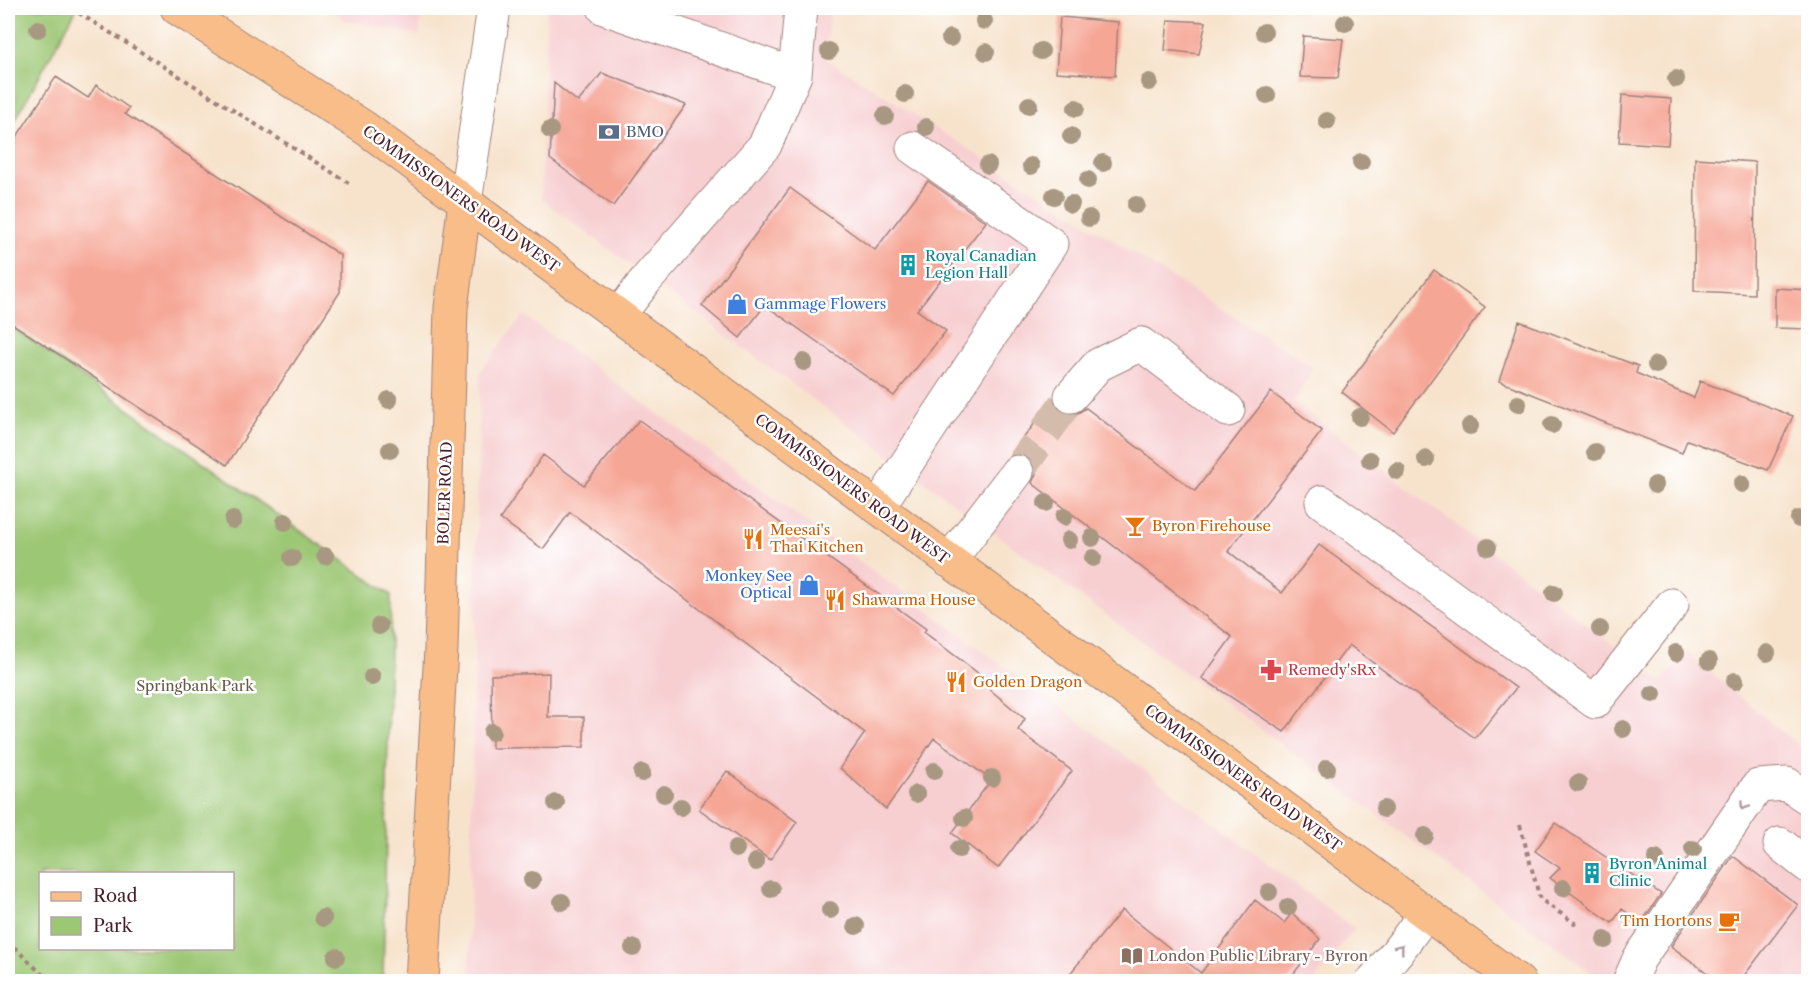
<svg xmlns="http://www.w3.org/2000/svg" width="1816" height="989" viewBox="0 0 1816 989" font-family="'Libre Caslon Text',serif">
	<rect width="100%" height="100%" fill="#fff"/>
	<filter id="ink" filterUnits="userSpaceOnUse"><feTurbulence type="fractalNoise" baseFrequency=".0167" numOctaves="2"/><feDisplacementMap in="SourceGraphic" scale="12" xChannelSelector="R" yChannelSelector="G"/><feConvolveMatrix kernelMatrix="1 2 1 2 8 2 1 2 1" color-interpolation-filters="sRGB"/></filter>
	<filter id="wash" filterUnits="userSpaceOnUse"><feTurbulence type="fractalNoise" baseFrequency=".008" numOctaves="4" result="noise"/><feDisplacementMap in="SourceGraphic" scale="24" xChannelSelector="R" yChannelSelector="G"/><feGaussianBlur stdDeviation="1.35" result="paint"/><feColorMatrix in="noise" values="0 0 0 0 0 0 0 0 0 0 0 0 0 0 0 0 0 1.4 0 .05"/><feComposite in="paint" operator="in"/></filter>
	<g filter="url(#wash)">
		<rect width="100%" height="100%" fill="#f7e3cc"/>
		<!-- built -->
		<path fill="#f7cfd1" d="M328,8h93l-1,27 -73,-14z
			M547,8h283l-5,50 488,309 -19,35 367,279 26,-28 121,100v228h-205l-1062,-782z
			M523,315l583,426 248,188 -40,52 -844,1v-96l10,-514z"/>
		<!-- green -->
		<path fill="#9cc774" stroke="#737350" stroke-width="1.5" fill-rule="evenodd" d="M8,8h69l-69,125z
			M8,324l383,271 -8,386h-375zM40,874h192v74h-192z"/>
		<g id="blocks">
			<!-- building -->
			<path fill="#f6a695" d="M1060,17l58,5 -3,54 -59,-4z
				M1168,20l38,2 -7,32 -34,-4z
				M1303,36l40,3 -5,39 -38,-1z
				M602,73l84,32 -73,101 -63,-47 4,-76 24,19z
				M56,77l32,21 8,-13 33,23 -4,6 215,141v37l-113,173 -219,-144v-171z
				M1622,95l49,4 -3,46 -49,-3z
				M1695,158l60,4 -1,132 -60,-3z
				M928,181l58,41 -69,88 29,21 -52,65 -129,-91 -25,33 -38,-32 88,-118 85,62z
				M1434,270l51,37 -92,125 -51,-40z
				M1775,288l34,2v39l-34,-1z
				M1519,321l119,45 -2,7 58,25 6,-17 93,35 -25,54 -81,-30 -5,13 -183,-72z
				M1271,392l51,39 -94,120 54,42 37,-48 197,143 -41,50 -126,-93 -65,87 -82,-54 30,-41 -200,-154 4,-9 -2,-10 -6,-7 -8,-3h-9l42,-54 5,10 9,4 11,-1 8,-5 109,83z
				M639,420l287,209 -2,3 55,42 -3,4 49,41 -7,11 54,41 -74,97 -46,-35 39,-53 -57,-42 -48,71 -46,-41 25,-35 -295,-221 -27,37 -43,-30 43,-64 41,30z
				M549,673l-1,44h36v30l-92,1 -1,-73z
				M727,771l70,51 -27,38 -71,-51z
				M1555,823l106,71 -20,29 -19,-14 -10,14 -62,-45 10,-10 -25,-17z
				M1733,856l65,49 -58,76h-22l-47,-35z
				M1255,900l29,23 8,-10 28,26 -32,42h-224l58,-71 79,63z"/>
		</g>
	</g>
	<g filter="url(#ink)">
		<use href="#blocks" fill-opacity="0" stroke="#a0817c" stroke-width="1.5"/>
		<g fill="none" stroke-linecap="round" stroke-linejoin="round">
			<!-- minor-tunnel -->
			<path stroke="#d4bcac" stroke-width="33" stroke-dasharray="33 16" stroke-linecap="butt" d="M1017,472l54,-76"/>
			<defs>
				<path id="minor" d="M604,8l191,67
					M465,202l29,-194
					M619,315l27,-35 119,-135 30,-70 6,-67
					M1071,396l27,-31 43,-21 87,66
					M1322,502l273,200 77,-97
					M878,507l173,-263 -138,-96
					M949,561l68,-89
					M1780,844l28,22
					M1372,982l25,-30 29,-39
					M1629,982l10,-23 119,-173 29,-2 21,14"/>
				<path id="major" d="M177,8l188,120 1154,854
					M422,982l19,-333 10,-341 14,-106"/>
			</defs>
			<!-- minor casing -->
			<use href="#minor" stroke="#a0817c" stroke-width="35"/>
			<!-- major casing -->
			<use href="#major" stroke="#a0817c" stroke-width="35"/>
			<!-- path -->
			<path stroke="#a0817c" stroke-width="4" stroke-dasharray="4.5 4.5" stroke-linecap="butt" d="M71,8l281,177
				M1520,825l20,74 36,25
				M8,941l42,41"/>
			<!-- minor -->
			<use href="#minor" stroke="#fff" stroke-width="33"/>
			<!-- major -->
			<use href="#major" stroke="#f8bd89" stroke-width="33"/>
		</g>
		<!-- trees -->
		<g fill="#a89882">
			<circle cx="984" cy="21" r="9"/>
			<circle cx="1345" cy="23" r="9"/>
			<circle cx="38" cy="29" r="9"/>
			<circle cx="1264" cy="32" r="9"/>
			<circle cx="950" cy="38" r="9"/>
			<circle cx="829" cy="51" r="9"/>
			<circle cx="1041" cy="51" r="9"/>
			<circle cx="986" cy="52" r="9"/>
			<circle cx="1676" cy="79" r="9"/>
			<circle cx="1149" cy="82" r="9"/>
			<circle cx="905" cy="94" r="9"/>
			<circle cx="1267" cy="95" r="9"/>
			<circle cx="1029" cy="105" r="9"/>
			<circle cx="1076" cy="108" r="9"/>
			<circle cx="885" cy="116" r="9"/>
			<circle cx="1327" cy="121" r="9"/>
			<circle cx="926" cy="127" r="9"/>
			<circle cx="550" cy="130" r="9"/>
			<circle cx="1071" cy="136" r="9"/>
			<circle cx="1361" cy="162" r="9"/>
			<circle cx="1103" cy="163" r="9"/>
			<circle cx="988" cy="165" r="9"/>
			<circle cx="1031" cy="166" r="9"/>
			<circle cx="1088" cy="180" r="9"/>
			<circle cx="1054" cy="196" r="9"/>
			<circle cx="1071" cy="204" r="9"/>
			<circle cx="1136" cy="205" r="9"/>
			<circle cx="1089" cy="218" r="9"/>
			<circle cx="804" cy="362" r="9"/>
			<circle cx="1656" cy="365" r="9"/>
			<circle cx="389" cy="400" r="9"/>
			<circle cx="1518" cy="404" r="9"/>
			<circle cx="1360" cy="417" r="9"/>
			<circle cx="1552" cy="425" r="9"/>
			<circle cx="1470" cy="426" r="9"/>
			<circle cx="390" cy="450" r="9"/>
			<circle cx="1595" cy="452" r="9"/>
			<circle cx="1426" cy="459" r="9"/>
			<circle cx="1370" cy="460" r="9"/>
			<circle cx="1397" cy="471" r="9"/>
			<circle cx="1742" cy="484" r="9"/>
			<circle cx="1655" cy="485" r="9"/>
			<circle cx="1046" cy="503" r="9"/>
			<circle cx="1064" cy="517" r="9"/>
			<circle cx="1799" cy="519" r="9"/>
			<circle cx="233" cy="520" r="9"/>
			<circle cx="285" cy="522" r="9"/>
			<circle cx="1092" cy="538" r="9"/>
			<circle cx="1069" cy="540" r="9"/>
			<circle cx="1488" cy="547" r="9"/>
			<circle cx="325" cy="556" r="9"/>
			<circle cx="292" cy="558" r="9"/>
			<circle cx="1093" cy="558" r="9"/>
			<circle cx="1554" cy="593" r="9"/>
			<circle cx="379" cy="626" r="9"/>
			<circle cx="1600" cy="629" r="9"/>
			<circle cx="1676" cy="653" r="9"/>
			<circle cx="1767" cy="653" r="9"/>
			<circle cx="1709" cy="661" r="9"/>
			<circle cx="372" cy="677" r="9"/>
			<circle cx="1735" cy="681" r="9"/>
			<circle cx="1653" cy="694" r="9"/>
			<circle cx="1623" cy="729" r="9"/>
			<circle cx="492" cy="732" r="9"/>
			<circle cx="1327" cy="768" r="9"/>
			<circle cx="934" cy="771" r="9"/>
			<circle cx="642" cy="773" r="9"/>
			<circle cx="992" cy="778" r="9"/>
			<circle cx="1578" cy="783" r="9"/>
			<circle cx="664" cy="794" r="9"/>
			<circle cx="916" cy="794" r="9"/>
			<circle cx="556" cy="803" r="9"/>
			<circle cx="681" cy="807" r="9"/>
			<circle cx="1384" cy="809" r="9"/>
			<circle cx="964" cy="818" r="9"/>
			<circle cx="1425" cy="836" r="9"/>
			<circle cx="736" cy="849" r="9"/>
			<circle cx="959" cy="849" r="9"/>
			<circle cx="1693" cy="849" r="9"/>
			<circle cx="1656" cy="859" r="9"/>
			<circle cx="756" cy="862" r="9"/>
			<circle cx="532" cy="880" r="9"/>
			<circle cx="1563" cy="888" r="9"/>
			<circle cx="771" cy="889" r="9"/>
			<circle cx="1269" cy="892" r="9"/>
			<circle cx="562" cy="902" r="9"/>
			<circle cx="1288" cy="907" r="9"/>
			<circle cx="830" cy="910" r="9"/>
			<circle cx="323" cy="918" r="9"/>
			<circle cx="856" cy="926" r="9"/>
			<circle cx="1605" cy="940" r="9"/>
			<circle cx="633" cy="948" r="9"/>
			<circle cx="336" cy="957" r="9"/>
		</g>
		<!-- one-way arrows -->
		<defs><path id="oneway-chevron" d="M-2-3.5L2.5 0L-2 3.5" fill="none" stroke-width="1.6" stroke-linecap="round" stroke-linejoin="round" transform="scale(1.5)"/></defs>
		<g stroke="#ae9aa0">
			<use href="#oneway-chevron" transform="translate(1744 806) rotate(124)"/>
			<use href="#oneway-chevron" transform="translate(1400 948) rotate(-52)"/>
		</g>
	</g>
	<!-- icons -->
	<defs>
		<symbol id="bank-bare" viewBox="-9 -9 18 18"><path d="M-6-4H6V4H-6ZM0-2.3a2.3 2.3 0 1 0 0 4.6a2.3 2.3 0 1 0 0-4.6Z" fill="#5c6f8a" stroke="#fff" stroke-width="2.5" paint-order="stroke"/></symbol>
		<symbol id="building-bare" viewBox="-9 -9 18 18"><path d="M-4-6H4V6H1V3H-1V6H-4ZM-2.5-4.3h1.7v1.8h-1.7ZM.8-4.3h1.7v1.8H.8ZM-2.5-1h1.7V.8h-1.7ZM.8-1h1.7V.8H.8Z" fill="#0f9aa8" stroke="#fff" stroke-width="2.5" paint-order="stroke"/></symbol>
		<symbol id="shop-bare" viewBox="-9 -9 18 18"><path d="M-5-2.5h2.3a2.7 3.5 0 0 1 5.4 0H5L5.5 6h-11ZM-1.5-2.5h3a1.5 2.3 0 0 0-3 0Z" fill="#3f7fe0" stroke="#fff" stroke-width="2.5" paint-order="stroke"/></symbol>
		<symbol id="bar-bare" viewBox="-9 -9 18 18"><path d="M-6-5H6L.8 .8V4.5H3.5V6h-7V4.5H-.8V.8Z" fill="#e8710a" stroke="#fff" stroke-width="2.5" paint-order="stroke"/></symbol>
		<symbol id="restaurant-bare" viewBox="-9 -9 18 18"><path d="M-5-6h1v4h1v-4h1v4h1v-4h1v5L-1.5 .5V6h-2V.5L-5-1ZM5-6V6H3V1.5H1.5Q1.5-4 5-6Z" fill="#e8710a" stroke="#fff" stroke-width="2.5" paint-order="stroke"/></symbol>
		<symbol id="pharmacy-bare" viewBox="-9 -9 18 18"><path d="M-2-6h4v4h4v4h-4v4h-4v-4h-4v-4h4Z" fill="#e0444e" stroke="#fff" stroke-width="2.5" paint-order="stroke"/></symbol>
		<symbol id="cafe-bare" viewBox="-9 -9 18 18"><path d="M-5.5-4.5H6V0H3Q3 3.5 0 3.5H-2.5Q-5.5 3.5-5.5 0ZM3-3.2v2h1.7v-2ZM-6 4.5H4V6H-6Z" fill="#e8710a" stroke="#fff" stroke-width="2.5" paint-order="stroke"/></symbol>
		<symbol id="library-bare" viewBox="-9 -9 18 18"><path d="M-6-4Q-3-5.5-.7-3.5V5Q-3 3-6 4ZM6-4Q3-5.5 .7-3.5V5Q3 3 6 4Z" fill="#8d6e63" stroke="#fff" stroke-width="2.5" paint-order="stroke"/></symbol>
	</defs>
	<g fill-rule="evenodd">
		<use href="#bank-bare" x="594" y="117" width="30" height="30"/>
		<use href="#building-bare" x="893" y="250" width="30" height="30"/>
		<use href="#shop-bare" x="722" y="289" width="30" height="30"/>
		<use href="#bar-bare" x="1120" y="511" width="30" height="30"/>
		<use href="#restaurant-bare" x="738" y="524" width="30" height="30"/>
		<use href="#shop-bare" x="794" y="570" width="30" height="30"/>
		<use href="#restaurant-bare" x="820" y="585" width="30" height="30"/>
		<use href="#pharmacy-bare" x="1256" y="655" width="30" height="30"/>
		<use href="#restaurant-bare" x="941" y="667" width="30" height="30"/>
		<use href="#building-bare" x="1577" y="858" width="30" height="30"/>
		<use href="#cafe-bare" x="1714" y="906" width="30" height="30"/>
		<use href="#library-bare" x="1117" y="941" width="30" height="30"/>
	</g>
	<g text-anchor="middle" stroke-width="5" stroke-linejoin="round" paint-order="stroke">
		<!-- service labels -->
		<g font-size="15" fill="#4e5e75" stroke="#fff" text-anchor="start">
			<text x="626" y="137">BMO</text>
		</g>
		<!-- street labels -->
		<g font-size="15" fill="#4a1f2b" stroke="#fff">
			<text transform="translate(461 199) rotate(36)" y="5">COMMISSIONERS ROAD WEST</text>
			<text transform="translate(852 489) rotate(37)" y="5">COMMISSIONERS ROAD WEST</text>
			<text transform="translate(445 493) rotate(-88)" y="5">BOLER ROAD</text>
			<text transform="translate(1243 778) rotate(36)" y="5">COMMISSIONERS ROAD WEST</text>
		</g>
		<!-- culture labels -->
		<g font-size="15" fill="#0d838f" stroke="#fff" text-anchor="start">
			<text x="925" y="261">Royal Canadian<tspan x="925" dy="17">Legion Hall</tspan></text>
			<text x="1609" y="869">Byron Animal<tspan x="1609" dy="17">Clinic</tspan></text>
		</g>
		<!-- shop labels -->
		<g font-size="15" fill="#366cbe" stroke="#fff" text-anchor="start">
			<text x="754" y="309">Gammage Flowers</text>
			<text x="792" y="581" text-anchor="end">Monkey See<tspan x="792" dy="17">Optical</tspan></text>
		</g>
		<!-- food labels -->
		<g font-size="15" fill="#c56008" stroke="#fff" text-anchor="start">
			<text x="1152" y="531">Byron Firehouse</text>
			<text x="770" y="535">Meesai's<tspan x="770" dy="17">Thai Kitchen</tspan></text>
			<text x="852" y="605">Shawarma House</text>
			<text x="973" y="687">Golden Dragon</text>
			<text x="1712" y="926" text-anchor="end">Tim Hortons</text>
		</g>
		<!-- health labels -->
		<g font-size="15" fill="#be3a42" stroke="#fff" text-anchor="start">
			<text x="1288" y="675">Remedy'sRx</text>
		</g>
		<!-- park labels -->
		<g font-size="15" fill="#675a45" stroke="#fff">
			<text x="195" y="691">Springbank Park</text>
		</g>
		<!-- education labels -->
		<g font-size="15" fill="#785e54" stroke="#fff" text-anchor="start">
			<text x="1149" y="961">London Public Library - Byron</text>
		</g>
	</g>
	<!-- margin -->
	<rect width="1816" height="989" fill="none" stroke="#fff" stroke-width="30"/>
	<!-- legend -->
	<rect x="39" y="872" width="195" height="78" fill="#ffffff" stroke="#b7a5aa" stroke-width="1.5"/>
	<rect x="51" y="892" width="30" height="9" fill="#f8bd89" stroke="#b7a5aa" stroke-width="1.5"/>
	<text x="93" y="902" font-size="18" fill="#4a1f2b">Road</text>
	<rect x="51" y="917" width="30" height="18" fill="#9cc774" stroke="#b7a5aa" stroke-width="1.5"/>
	<text x="93" y="932" font-size="18" fill="#4a1f2b">Park</text>
</svg>
